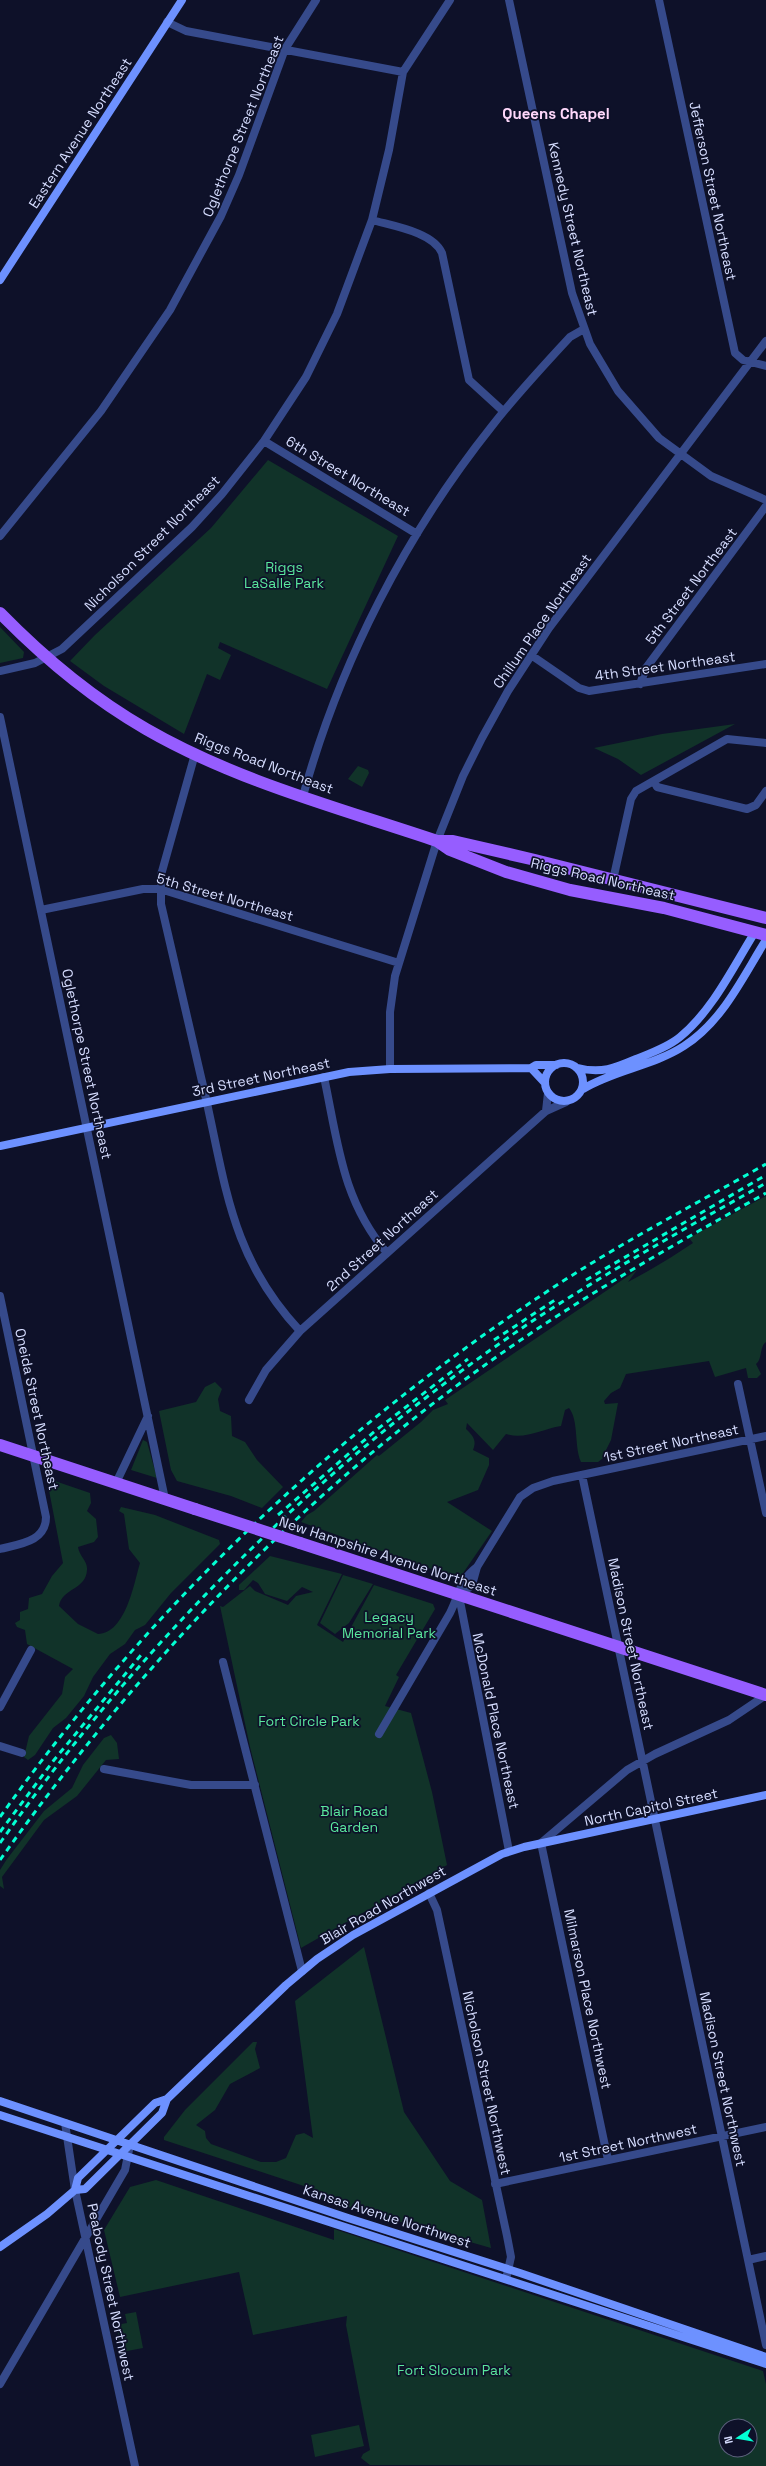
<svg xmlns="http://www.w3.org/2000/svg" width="766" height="2466" viewBox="0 0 766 2466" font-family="'Space Grotesk',sans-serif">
	<rect width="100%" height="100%" fill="#0e1129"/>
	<!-- green -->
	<path fill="#113329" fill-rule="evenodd" d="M268,460l130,76 -71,153 -107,-47 -2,6 13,7 -11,25 -13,-6 -23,60 -80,-48 -34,-25 25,-26 116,-107z
		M0,627l24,25 -1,6 -23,5z
		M735,724l-94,51 -23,-16 -24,-11 68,-14z
		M358,766l10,4 1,3 -7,14 -14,-8z
		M766,1196v146c-7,5 -3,16 -10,22l5,10 -4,4h-9l-2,-10 -31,9 -6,-16 -83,13 -6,14 -9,5 -7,8 1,3 13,-1 -7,37 -5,10 1,5 -9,7h-17c-7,-15 -2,-42 -12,-54l-4,2 -4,16c-19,3 -36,14 -55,8l-13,16 -26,-27 -1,6c7,7 11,11 7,21l16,8v7l-11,25 -31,12 45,29 -33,48 -158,-57 6,-7 7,-4 63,-56 2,1 42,-34 12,-12 15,-6 -3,-4 192,-130 -9,12c23,-12 44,-25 65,-39l-4,-5z
		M215,1382l7,7 -4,10 2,12 11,5 1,20 13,6 12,18 26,27 -21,21 -31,-12 -54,-15 -6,-11 -12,-59 37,-9 9,-15z
		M143,1440l4,2 10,36 -26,-8z
		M49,1479l41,14 1,10 -4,8 9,8 2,18 -4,5 -16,5c1,9 10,14 9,23 -1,20 -25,18 -28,36l19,18 20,10c28,-1 36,-51 42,-71l-11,-14 -5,-35 -5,-3 2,-4 34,8 64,25 1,4 -49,49 -26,32 -10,5 -10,14 -15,10 -17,23 -9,19 -18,22 -13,10 -18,27 -7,5 -4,-3 5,-21 33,-42 3,-17 8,-8 -46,-25 -2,-14 -8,-3 -2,-4 5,-3v-8l8,-3 1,-11 13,-4 10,-18 11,-13 -16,-83z
		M270,1556l72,18 -25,51 26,17 31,-57 59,19 2,5 -39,66 3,2 -14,29 26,7 21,79 15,73 -146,83 -51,-201 -30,-141 3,1 27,-21 5,5 33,14 8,-9 17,-4 -11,-5 -15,14 -22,-7 -7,-11 -5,-3 -9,10h-5v-5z
		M343,1575l30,9 -24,39 -14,11 -15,-11z
		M111,1735l6,8 2,16 -13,1 -29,36 -33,24 -42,57 2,12 -4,-3v-16l7,-11 37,-48 28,-23 11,-23 21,-27z
		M364,1947l40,165 46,69 32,19 9,48 -170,-49 -2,-8 -155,-51v-3l21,-27 68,-68h4l-2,7 5,19 -30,16 -15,26 -19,15 9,6 1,7 5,6 50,18h15l10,-4 10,-23 8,-2 9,5 -18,-137z
		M156,2180l178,60v-11l429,142 3,13v82l-396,-1 -9,-7 2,-4 7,-4 -24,-125 1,-9 -94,19 -14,-63 -119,25 -16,-67 26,-43zM726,2426h24v24h-24z
		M136,2312l7,36 -21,4 -6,-27 11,-2 -2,-9z
		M359,2425l5,21 -49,11 -4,-22z"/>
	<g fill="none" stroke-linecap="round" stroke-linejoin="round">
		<!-- street -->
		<path stroke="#364a8b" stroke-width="8" d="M509,0l63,293 18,51 28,47 41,47 52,38 55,24
			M659,0l76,353 8,7 23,6
			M167,22l19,9 217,41
			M372,220c21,6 61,12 70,33l27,127 34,31
			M264,441l153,93
			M0,536l101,-125 69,-101 51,-94 18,-41 46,-126 31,-49
			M531,655l48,33 10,3 177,-27
			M0,671l35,-8 27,-14 130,-122 30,-33 42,-53 42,-64 31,-63 35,-94 17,-70 14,-78 47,-72
			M640,684l6,-16 120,-162
			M0,717l165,782
			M195,754l-34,121v29c14,62 29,124 43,186 22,95 26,166 96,241
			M654,781l3,6 90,22 9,-4 10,-14
			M303,796c37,-134 103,-262 189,-370 24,-31 51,-60 78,-89l14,-8
			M613,880l18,-81 5,-8 91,-52 39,4
			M41,910l102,-21h17l239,74
			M390,1069v-57l5,-36 42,-135 26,-65 19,-38 26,-47 41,-63 217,-287
			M324,1077c14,66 18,123 63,176
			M546,1111l2,-18
			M0,1296l46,221c0,25 -27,27 -46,32
			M738,1384l28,129
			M249,1400l17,-30 34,-39 246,-220 20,-9
			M582,1475l184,870
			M116,1483l32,-67
			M459,1596l13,-11 5,-18 43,-70 13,-9 20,-7 213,-45
			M459,1596l50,255
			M223,1662l79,309
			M0,1707l31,-57
			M379,1734l71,-121c10,-20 9,-32 27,-46
			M0,1746l22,7
			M104,1769l87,16h64
			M429,1893l8,17 70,326 4,21 -5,22
			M65,2123l10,67 60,276
			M608,2160l-67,-317 86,-73 28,-16 74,-34 37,-25
			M495,2184l271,-57
			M748,2260l18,-4
			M0,2384l125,-214 5,-25"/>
		<!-- secondary -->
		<path stroke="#6d91ff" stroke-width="8" d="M0,280l182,-280
			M545 1082a19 19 0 1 1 38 0a19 19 0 1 1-38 0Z
			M531,1068l14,15
			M578,1068c23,6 37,0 58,-9 15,-6 32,-12 44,-22 33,-27 53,-70 75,-105
			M583,1089c31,-19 70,-23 101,-43 39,-25 58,-68 82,-106
			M0,1146l349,-74 41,-3 141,-1 5,-3h20
			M0,2101l348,117 172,55 246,84
			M0,2115l766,249
			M75,2190l3,-12 77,-75 12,-4 119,-114 31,-26 36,-24 149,-81 22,-7 242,-52
			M0,2247l47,-33 28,-24 10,-1 77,-76 5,-14"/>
		<!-- primary -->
		<path stroke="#965dff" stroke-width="12" d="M0,613c44,45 92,85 146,116 90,52 193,79 291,112l13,9 56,22 64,18 94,18 102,27
			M437,841h16l82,19 231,58
			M0,1445l195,64
			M300,1543l466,152"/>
		<!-- rail -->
		<path stroke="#02ffd3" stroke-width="3" stroke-dasharray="6 5" stroke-linecap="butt" d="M586,1280l180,-105
			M494,1340l64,-42
			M278,1515l97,-84 93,-72
			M0,1817c153,-215 349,-399 571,-541 63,-40 130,-75 195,-112
			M0,1832l54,-72 87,-105
			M0,1843c143,-203 322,-380 528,-519 77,-51 158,-96 238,-141
			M0,1860c135,-190 295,-359 485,-495 89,-64 185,-118 281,-172"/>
		<!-- primary-bridge -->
		<path stroke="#965dff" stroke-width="12" d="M195,1509l105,34"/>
	</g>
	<g text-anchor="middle" stroke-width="3.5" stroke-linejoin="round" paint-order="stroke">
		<!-- street labels -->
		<g font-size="14" fill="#d6ddff" stroke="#0e1129">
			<text transform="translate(243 126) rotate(-68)" y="5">Oglethorpe Street Northeast</text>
			<text transform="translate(80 133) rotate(-57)" y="5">Eastern Avenue Northeast</text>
			<text transform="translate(713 191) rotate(78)" y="5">Jefferson Street Northeast</text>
			<text transform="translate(573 229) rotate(77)" y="5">Kennedy Street Northeast</text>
			<text transform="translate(348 476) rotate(31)" y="5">6th Street Northeast</text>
			<text transform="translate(152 543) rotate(-45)" y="5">Nicholson Street Northeast</text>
			<text transform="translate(691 586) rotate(-53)" y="5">5th Street Northeast</text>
			<text transform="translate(542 621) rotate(-55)" y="5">Chillum Place Northeast</text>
			<text transform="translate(665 666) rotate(-8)" y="5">4th Street Northeast</text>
			<text transform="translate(264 763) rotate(21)" y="5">Riggs Road Northeast</text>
			<text transform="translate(603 879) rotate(13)" y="5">Riggs Road Northeast</text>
			<text transform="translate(225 897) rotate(16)" y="5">5th Street Northeast</text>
			<text transform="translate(87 1064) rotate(78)" y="5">Oglethorpe Street Northeast</text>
			<text transform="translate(261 1077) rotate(-12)" y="5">3rd Street Northeast</text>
			<text transform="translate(382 1240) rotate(-42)" y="5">2nd Street Northeast</text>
			<text transform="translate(37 1409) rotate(78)" y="5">Oneida Street Northeast</text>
			<text transform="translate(671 1443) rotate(-12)" y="5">1st Street Northeast</text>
			<text transform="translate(388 1556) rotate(18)" y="5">New Hampshire Avenue Northeast</text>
			<text transform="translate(631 1644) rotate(78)" y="5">Madison Street Northeast</text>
			<text transform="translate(496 1721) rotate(78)" y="5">McDonald Place Northeast</text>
			<text transform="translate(651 1807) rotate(-12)" y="5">North Capitol Street</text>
			<text transform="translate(383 1905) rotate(-30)" y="5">Blair Road Northwest</text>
			<text transform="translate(588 1999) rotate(78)" y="5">Milmarson Place Northwest</text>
			<text transform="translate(723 2079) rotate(78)" y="5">Madison Street Northwest</text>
			<text transform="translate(487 2083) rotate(78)" y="5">Nicholson Street Northwest</text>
			<text transform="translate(628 2143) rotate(-12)" y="5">1st Street Northwest</text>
			<text transform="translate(387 2216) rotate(18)" y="5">Kansas Avenue Northwest</text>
			<text transform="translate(111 2292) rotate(78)" y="5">Peabody Street Northwest</text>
		</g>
		<!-- park labels -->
		<g font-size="14" fill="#5ae79d" stroke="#0e1129">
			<text x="284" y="572">Riggs<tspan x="284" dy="16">LaSalle Park</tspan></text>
			<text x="389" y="1622">Legacy<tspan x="389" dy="16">Memorial Park</tspan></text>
			<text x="309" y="1726">Fort Circle Park</text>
			<text x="354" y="1816">Blair Road<tspan x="354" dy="16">Garden</tspan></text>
			<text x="454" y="2375">Fort Slocum Park</text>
		</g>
		<!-- neighbourhood labels -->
		<g font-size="15" font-weight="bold" fill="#ffd8fb" stroke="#0e1129">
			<text x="556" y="119">Queens Chapel</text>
		</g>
	</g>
	<!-- north arrow -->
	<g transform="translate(738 2438) rotate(258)"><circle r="19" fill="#0e1129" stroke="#5e637f"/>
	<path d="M0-3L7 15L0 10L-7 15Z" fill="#02ffd3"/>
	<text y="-6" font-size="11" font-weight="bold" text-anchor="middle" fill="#d6ddff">N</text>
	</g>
</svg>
